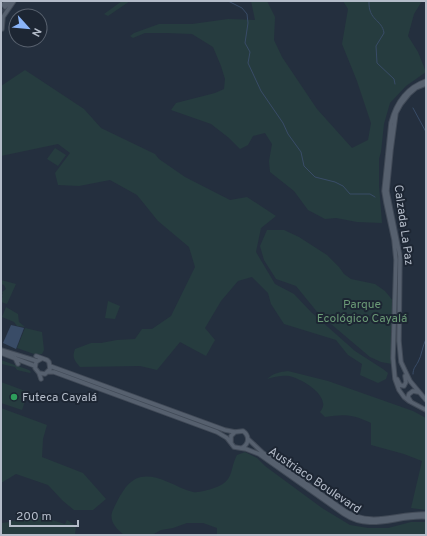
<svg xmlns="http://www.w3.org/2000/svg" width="427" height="536" viewBox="0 0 427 536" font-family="Overpass,sans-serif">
	<rect width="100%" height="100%" fill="#242f3e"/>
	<!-- green -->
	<path fill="#263c3f" d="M122,1h8l-22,15 -4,-2z
		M251,1h16l8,16 -1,23 8,17 35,52 35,39 16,-8 3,-17 -14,-42 -15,-37 6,-35 -5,-8h79l-8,13 -6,22 10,16 8,20 -20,14 -16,17 -6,21 -3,28 -2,7v26l3,38 -25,-1 -21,-4 -11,1 -17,-9 -14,-19 -24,-19 -1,-11 3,-17 -7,-11 -12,3 -5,9 -8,4 -11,-11 -18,-14 -40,-14 5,-7 39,-10 9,-4 1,-10 -4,-13 -8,-19 -21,-13 -26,-1h-21l-12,5 -3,-2 4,-3 25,-9h33l36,-5 27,1z
		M25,70l59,39 17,19 54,26 4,5 26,18 45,23 17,-3 29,19 -15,12 -5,24 19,32 19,10 17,18 44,39 28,18 5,4 -2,6 -8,4 -18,-8 2,-11 -14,-9 -12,-15 -52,-16 -13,-20 -3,-11 -16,-16 -14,4 -17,20 -16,27 10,12 -9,16 -26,-14 -23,28 -17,-4 -60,1c-6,-7 -8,-10 -5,-18l16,-6h10l16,-3 18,-1 7,-10h10l19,-13 24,-49 -6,-20 -31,-26 -21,-26 -27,-15 -31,6 -21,-1 -3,-12 15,-20 -12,-9 -57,12v-70z
		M55,148l11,7 -8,11 -11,-7z
		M267,230h17l15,7 28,18 12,12 5,7 7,5 24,5 10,7 9,11 -2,62 -11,-2 -11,-5 -52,-44 -22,-27 -20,-7 -12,-19 -4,-14z
		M1,280l15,4 -9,20 -6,-2v-4l2,-1 -2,-2 2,-1 -1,-2 4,-3 -2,-4 -3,-1z
		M108,301l12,5 -5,13 -10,-1z
		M6,307l12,7 1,8 6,5 -8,-1 -3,-4 -12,-5z
		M25,328l17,4 2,18 -2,4h-8l-17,-6z
		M1,360l28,10 2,2 -1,1 -13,-3 -2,-3 -14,-3z
		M288,371l40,10 85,30 13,7v92l-15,-2 11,-47 -18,-7 -33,-9v-22c-19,-9 -26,-9 -46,-6l-5,-5c2,-3 4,-6 3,-9 -1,-12 -23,-25 -34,-27 -7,-1 -15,1 -22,3 7,-6 12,-7 21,-8z
		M1,382l27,10 -6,18 -21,-7z
		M1,408l46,17 -4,14 -1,18 41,16 23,26 -13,11h-19l-11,-9 -15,-16 -32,-11 -15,9z
		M245,452l12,6 8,8 57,42 28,17 18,3h20l23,-6h15v13h-209v-7l-14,-5h-16l-14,5 -12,2 -9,5h-28c-8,-6 -16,-15 -11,-25 13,-28 23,-42 55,-28 8,3 16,8 25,10 6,1 15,-2 21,-4 21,-7 15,-18 23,-33z
		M35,515l30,9 2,-4 9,6 -1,9h-74v-12l9,-1z"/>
	<!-- water -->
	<path fill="#394c67" d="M11,325l13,3 -8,21 -13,-6z"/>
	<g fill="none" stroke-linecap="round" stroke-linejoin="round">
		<!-- stream -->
		<path stroke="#394c67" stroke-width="1" d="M228,1l14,7 5,6 1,9 -3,20 5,9 -2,11 13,28 22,32 5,11 13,18 3,14 11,11 20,5 8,4 7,8h20l5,3
			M369,1c-1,20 13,18 15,32l-8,13 1,17 17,16 1,5
			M413,108l13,24
			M426,224v2
			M426,290v10
			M413,374c0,-6 3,-8 5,-12 4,-7 4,-15 8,-23"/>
		<!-- primary-tunnel -->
		<path stroke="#3a4453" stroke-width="3.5" stroke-dasharray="3.5 2" stroke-linecap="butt" d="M1,12l4,-5"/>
		<defs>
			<path id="primary" d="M3,5l4,-4
				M5,7l6,-6
				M2,29l1,-12 11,-16
				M426,81c-20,7 -30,22 -35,42l-7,68 2,12 8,37 2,20 -3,98 2,21 4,11 5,7 5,4 17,9
				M426,84l-10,4 -7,6 -8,10 -5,9 -5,37 -4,41 13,65 -1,85 2,21 9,19 16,19
				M1,350l36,11
				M1,353l34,13
				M36,356l11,4 2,2 1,7 -5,5 -6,-1 -4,-5 1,-6 5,-3
				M15,358l3,6
				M50,366l175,64 10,2 8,-1c7,5 6,13 -1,17
				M48,372h6l163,60 10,6 7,9 12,2 13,5 85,60c27,18 52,1 82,3
				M39,373l2,6
				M397,379l3,6 4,1 2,-4 -1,-6
				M411,402l-3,-5 1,-3 4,-3 5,1
				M248,439l15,14 82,58c28,17 51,2 81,3
				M231,442v-6l4,-4"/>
		</defs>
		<!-- primary casing -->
		<use href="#primary" stroke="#414a57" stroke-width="5.5"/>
		<!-- primary -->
		<use href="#primary" stroke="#56606e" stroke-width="3.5"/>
	</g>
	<!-- markers -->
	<circle fill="#2e9e5b" stroke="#1d2633" stroke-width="1.5" cx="14" cy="397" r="4"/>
	<g text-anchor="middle" stroke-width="4" stroke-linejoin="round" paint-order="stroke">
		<!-- street labels -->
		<g font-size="12" fill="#b4bcc9" stroke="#1d2633">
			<text transform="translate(404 225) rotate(82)" y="4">Calzada La Paz</text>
			<text transform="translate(315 480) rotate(34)" y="4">Austriaco Boulevard</text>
		</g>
		<!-- park labels -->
		<g font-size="12" fill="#6b9a76" stroke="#1d2633">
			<text x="362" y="308">Parque<tspan x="362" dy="14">Ecológico Cayalá</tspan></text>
		</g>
		<!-- poi labels -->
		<g font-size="12" fill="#b4bcc9" stroke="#1d2633" text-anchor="start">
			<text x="22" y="401">Futeca Cayalá</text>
		</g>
	</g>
	<!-- border -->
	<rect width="427" height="536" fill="none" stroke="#b4bcc9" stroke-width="4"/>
	<!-- north arrow -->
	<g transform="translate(28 28) rotate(117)"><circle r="19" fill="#1d2633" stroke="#59626f"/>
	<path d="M0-3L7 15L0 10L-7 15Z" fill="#8ab4f8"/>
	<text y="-6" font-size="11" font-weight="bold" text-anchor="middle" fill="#b4bcc9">N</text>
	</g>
	<!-- scale -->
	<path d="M10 520v6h68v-6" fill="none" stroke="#b4bcc9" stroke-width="2"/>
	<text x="16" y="520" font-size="12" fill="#b4bcc9" stroke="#1d2633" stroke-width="3" paint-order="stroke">200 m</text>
</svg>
